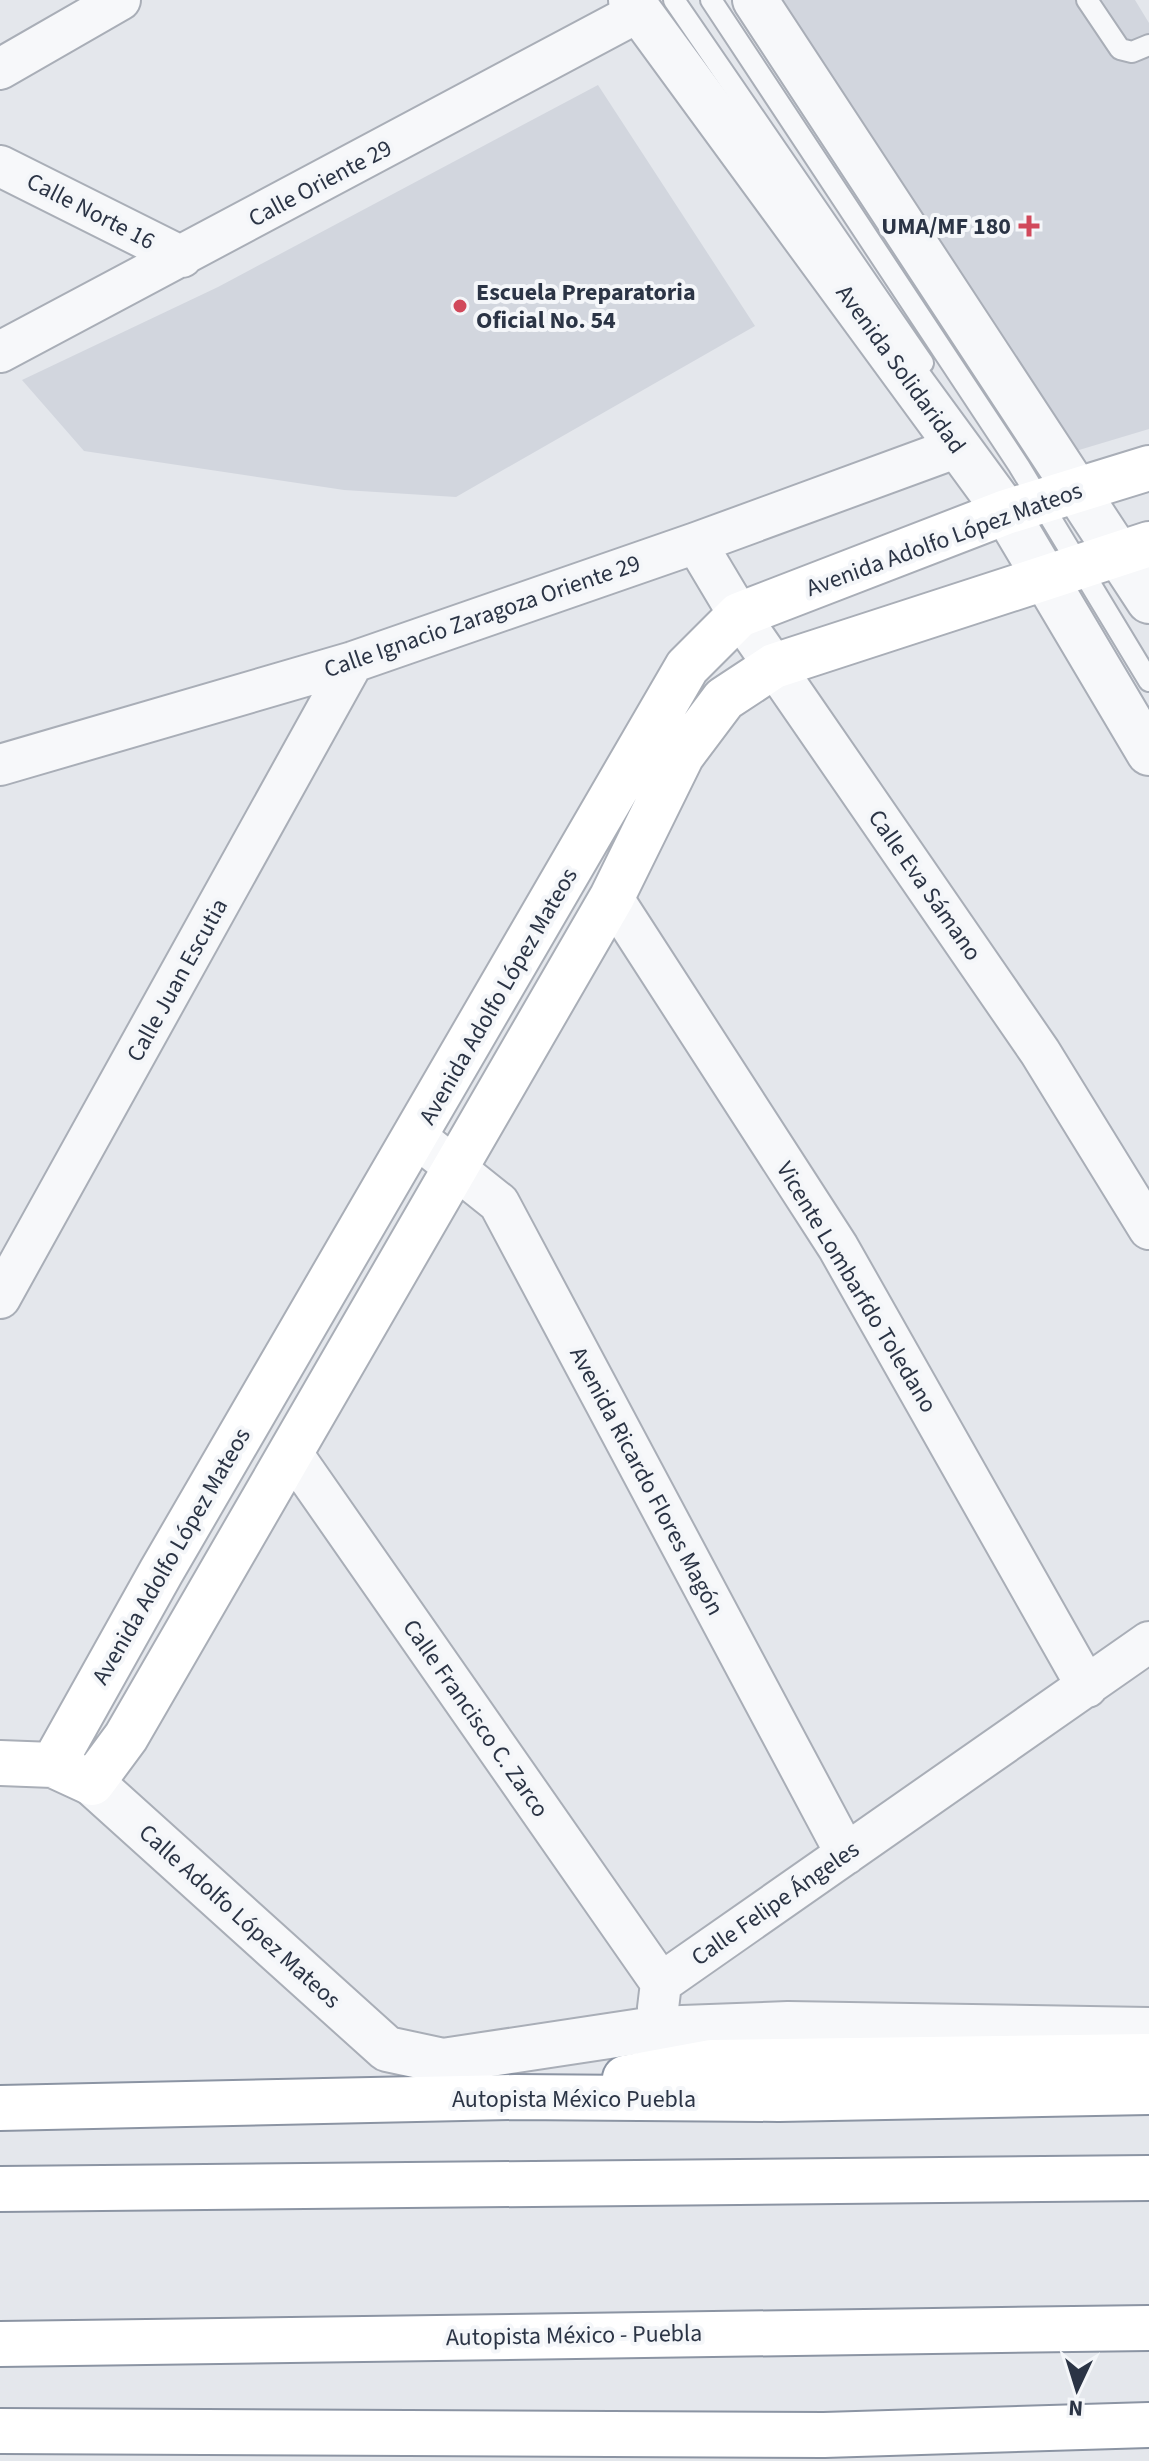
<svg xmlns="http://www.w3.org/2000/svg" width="1149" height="2461" viewBox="0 0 1149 2461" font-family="'Source Sans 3',sans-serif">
	<rect width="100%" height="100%" fill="#e4e7ec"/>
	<!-- built -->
	<path fill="#d2d6de" d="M774,0h361l14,23v406l-100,30z
		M598,85l157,241 -299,171 -112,-7 -260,-39 -62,-71 196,-93z"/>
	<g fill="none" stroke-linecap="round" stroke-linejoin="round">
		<defs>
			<path id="service" d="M674,0l249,363
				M711,0l308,466 130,215
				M1087,0l33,49 12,3 17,-7"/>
			<path id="minor" d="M0,69l120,-69
				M0,166l182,91
				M0,352l638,-340
				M696,543l43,72 301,437 109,177
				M0,765l353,-103 343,-119 262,-96
				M612,897l226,350 249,440
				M415,1136l84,67 347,651
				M0,1298l353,-636
				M291,1452l370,531
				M658,2008l3,-25 488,-341"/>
			<path id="tertiary" d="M631,0l375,512 143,241
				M755,0l394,601
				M92,1783l295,266 56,12 212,-32 133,-5 361,6"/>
			<path id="secondary" d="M0,1763l53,2 39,18 34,-46 486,-840 70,-142 42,-56 50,-33 375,-122
				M53,1765l108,-193 526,-905 52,-52 267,-103 143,-44"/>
			<path id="trunk" d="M625,2078l87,-16 437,-6
				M0,2108l515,-11 264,2 370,-7
				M0,2431l824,4 325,-10"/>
			<path id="motorway" d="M0,2189l1149,-11
				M0,2344l1149,-16"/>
		</defs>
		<!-- service casing -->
		<use href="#service" stroke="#a9aeb7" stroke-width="24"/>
		<!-- minor casing -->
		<use href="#minor" stroke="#a9aeb7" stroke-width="44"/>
		<!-- tertiary casing -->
		<use href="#tertiary" stroke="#a9aeb7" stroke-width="48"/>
		<!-- secondary casing -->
		<use href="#secondary" stroke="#a9aeb7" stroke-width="48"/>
		<!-- trunk casing -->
		<use href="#trunk" stroke="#8b94a3" stroke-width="48"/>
		<!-- motorway casing -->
		<use href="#motorway" stroke="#8b94a3" stroke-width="48"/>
		<!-- service -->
		<use href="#service" stroke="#f7f8fa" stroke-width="20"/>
		<!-- minor -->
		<use href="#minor" stroke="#f7f8fa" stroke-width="40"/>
		<!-- tertiary -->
		<use href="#tertiary" stroke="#f7f8fa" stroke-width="44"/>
		<!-- secondary -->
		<use href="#secondary" stroke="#fff" stroke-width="44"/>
		<!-- trunk -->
		<use href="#trunk" stroke="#fff" stroke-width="44"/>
		<!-- motorway -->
		<use href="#motorway" stroke="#fff" stroke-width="44"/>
	</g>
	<!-- markers -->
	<g fill="#d1495b" stroke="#f4f6f9" stroke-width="3">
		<path d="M1025 214h8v8h8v8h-8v8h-8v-8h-8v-8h8z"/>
		<circle cx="460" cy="306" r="8"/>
	</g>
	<g text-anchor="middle" stroke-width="8" stroke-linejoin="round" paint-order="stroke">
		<!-- street labels -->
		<g font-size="24" fill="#2b3445" stroke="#f4f6f9">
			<text transform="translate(320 183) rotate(-28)" y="8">Calle Oriente 29</text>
			<text transform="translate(91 211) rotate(27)" y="8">Calle Norte 16</text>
			<text transform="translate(901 369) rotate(54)" y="8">Avenida Solidaridad</text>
			<text transform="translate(944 539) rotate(-20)" y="8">Avenida Adolfo López Mateos</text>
			<text transform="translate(482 616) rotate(-19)" y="8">Calle Ignacio Zaragoza Oriente 29</text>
			<text transform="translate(925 885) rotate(55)" y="8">Calle Eva Sámano</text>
			<text transform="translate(177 980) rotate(-61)" y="8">Calle Juan Escutia</text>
			<text transform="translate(498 996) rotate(-60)" y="8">Avenida Adolfo López Mateos</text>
			<text transform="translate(857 1287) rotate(59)" y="8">Vicente Lombarfdo Toledano</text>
			<text transform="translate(647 1481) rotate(62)" y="8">Avenida Ricardo Flores Magón</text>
			<text transform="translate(171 1556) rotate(-60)" y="8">Avenida Adolfo López Mateos</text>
			<text transform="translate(476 1718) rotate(55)" y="8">Calle Francisco C. Zarco</text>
			<text transform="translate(775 1903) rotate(-35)" y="8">Calle Felipe Ángeles</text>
			<text transform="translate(240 1916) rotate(42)" y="8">Calle Adolfo López Mateos</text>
			<text x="574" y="2107">Autopista México Puebla</text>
			<text transform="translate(574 2335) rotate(-1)" y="8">Autopista México - Puebla</text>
		</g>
		<!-- poi labels -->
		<g font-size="24" font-weight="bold" fill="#2b3445" stroke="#f4f6f9" text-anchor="end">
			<text x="1011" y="234">UMA/MF 180</text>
			<text x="476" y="300" text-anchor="start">Escuela Preparatoria<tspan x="476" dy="28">Oficial No. 54</tspan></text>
		</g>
	</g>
	<!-- north arrow -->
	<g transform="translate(1077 2389) rotate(184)" stroke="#f4f6f9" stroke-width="6" paint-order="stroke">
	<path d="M0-6L14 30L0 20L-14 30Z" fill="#2b3445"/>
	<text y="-12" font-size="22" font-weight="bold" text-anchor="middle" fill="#2b3445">N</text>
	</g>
</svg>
